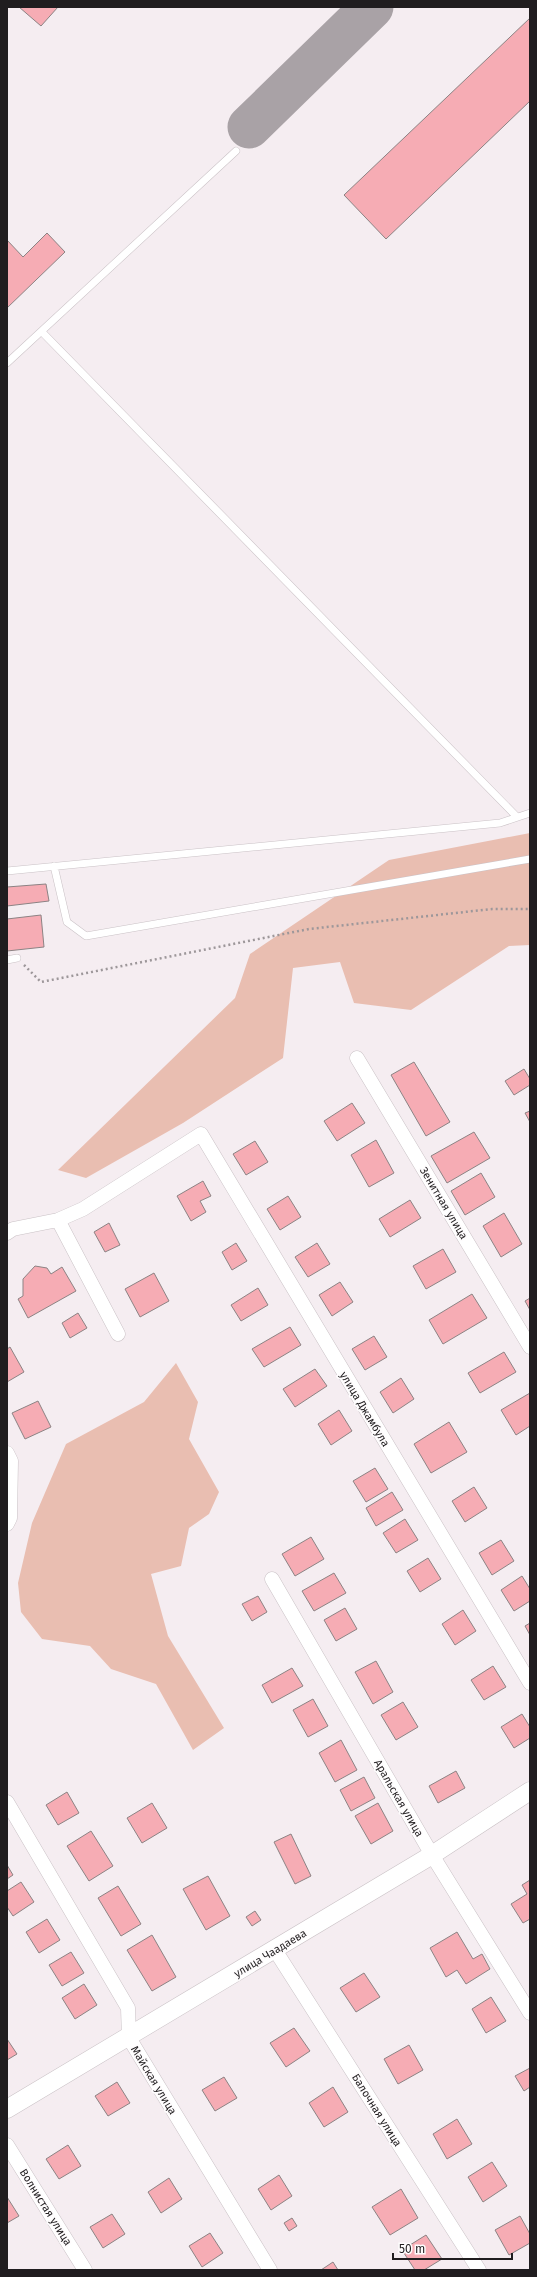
<svg xmlns="http://www.w3.org/2000/svg" width="537" height="2277" viewBox="0 0 537 2277" font-family="'Fira Sans',sans-serif">
	<rect width="100%" height="100%" fill="#f5edf1"/>
	<!-- green -->
	<path fill="#e9beb1" d="M530,833v112l-21,1 -98,64 -57,-7 -14,-41 -47,6 -10,90 -100,65 -97,55 -28,-8 177,-172 15,-44 139,-94z
		M176,1363l22,39 -9,37 30,53 -10,22 -20,14 -8,38 -30,8 17,62 56,92 -31,22 -37,-66 -45,-15 -21,-23 -48,-7 -21,-27 -3,-29 14,-60 34,-79 78,-42z"/>
	<g fill="none" stroke-linecap="round" stroke-linejoin="round">
		<!-- taxiway -->
		<path stroke="#a9a2a6" stroke-width="43" d="M249,127l123,-120"/>
	</g>
	<!-- building -->
	<path fill="#f6acb4" stroke="#8c8384" d="M19,7h39l-17,19z
		M530,18v83l-144,138 -42,-44z
		M47,233l18,19 -58,56v-68l16,17z
		M46,884l3,17 -42,5v-19z
		M41,915l3,32 -37,4v-32z
		M414,1062l36,60 -24,14 -35,-61z
		M524,1069l6,10v6l-16,10 -9,-14z
		M352,1103l13,20 -28,18 -13,-20z
		M530,1111v11l-5,-9z
		M474,1132l16,26 -43,25 -16,-27z
		M376,1140l18,33 -25,14 -18,-32z
		M255,1141l13,21 -22,13 -13,-21z
		M481,1173l14,24 -30,18 -14,-24z
		M203,1181l8,15 -11,5 6,11 -15,9 -14,-25z
		M288,1196l13,21 -21,13 -13,-21z
		M410,1200l11,18 -31,19 -11,-18z
		M504,1213l18,31 -21,13 -18,-31z
		M109,1223l11,22 -15,7 -11,-20z
		M236,1243l11,18 -15,9 -10,-18z
		M317,1243l13,21 -22,13 -13,-20z
		M443,1249l13,23 -30,17 -13,-23z
		M35,1266l12,2 4,6 11,-7 14,24 -48,27 -10,-19 5,-3v-17z
		M154,1273l15,28 -29,16 -15,-28z
		M340,1282l13,20 -21,14 -13,-21z
		M258,1288l10,17 -27,16 -10,-16z
		M472,1294l15,24 -44,26 -14,-24z
		M530,1298v12l-5,-9z
		M78,1313l9,15 -17,10 -8,-15z
		M290,1327l11,18 -37,22 -12,-18z
		M374,1336l13,21 -22,13 -13,-21z
		M10,1347l14,25 -17,10v-33z
		M504,1352l12,20 -36,21 -12,-20z
		M315,1369l12,17 -32,21 -12,-18z
		M401,1378l13,21 -21,14 -13,-21z
		M530,1393v33l-14,9 -15,-25z
		M38,1401l13,26 -26,12 -13,-26z
		M339,1410l13,21 -21,14 -13,-21z
		M449,1422l18,30 -36,21 -17,-29z
		M375,1468l13,21 -22,13 -13,-21z
		M474,1487l13,21 -22,14 -13,-21z
		M392,1492l11,18 -27,16 -10,-18z
		M405,1519l13,21 -22,13 -13,-20z
		M311,1537l13,22 -29,17 -13,-22z
		M501,1540l13,21 -22,14 -13,-22z
		M428,1558l13,21 -21,13 -13,-21z
		M334,1573l12,20 -32,18 -12,-20z
		M522,1576l8,13v12l-16,10 -13,-21z
		M258,1596l9,16 -15,9 -10,-17z
		M345,1608l12,21 -21,12 -12,-21z
		M463,1610l13,21 -21,14 -13,-21z
		M530,1623v12l-5,-9z
		M376,1661l17,31 -20,12 -18,-32z
		M493,1666l13,21 -22,13 -13,-20z
		M292,1668l11,18 -31,17 -10,-18z
		M313,1699l15,27 -20,11 -15,-27z
		M403,1702l15,25 -22,13 -15,-25z
		M522,1714l8,13v11l-16,10 -13,-21z
		M341,1740l16,30 -22,12 -16,-29z
		M456,1771l9,17 -27,15 -9,-17z
		M364,1777l11,21 -24,13 -11,-21z
		M67,1792l12,21 -21,12 -12,-20z
		M152,1803l15,25 -25,15 -15,-25z
		M378,1803l15,28 -22,13 -16,-28z
		M91,1831l22,35 -24,15 -22,-35z
		M291,1834l20,42 -16,8 -21,-42z
		M7,1865l6,10 -6,4z
		M208,1876l22,40 -24,14 -23,-41z
		M530,1880v39l-7,4 -12,-19 16,-10 -5,-9z
		M21,1882l13,20 -21,14 -6,-9v-16z
		M118,1886l23,38 -20,12 -23,-38z
		M255,1911l6,9 -9,6 -6,-9z
		M47,1919l13,21 -21,13 -13,-21z
		M457,1932l16,27 9,-5 8,15 -24,15 -9,-14 -11,7 -16,-29z
		M152,1935l24,42 -24,14 -25,-41z
		M71,1952l13,21 -22,13 -13,-21z
		M364,1973l16,24 -24,15 -16,-24z
		M84,1984l13,21 -22,14 -13,-21z
		M491,1997l15,24 -20,12 -14,-24z
		M294,2028l16,23 -24,16 -16,-24z
		M7,2039l10,15 -10,6z
		M409,2045l14,25 -25,14 -14,-25z
		M530,2068v19l-6,4 -9,-15z
		M224,2077l13,21 -22,13 -13,-21z
		M117,2082l13,21 -22,13 -13,-20z
		M333,2087l15,25 -24,15 -15,-24z
		M457,2119l15,25 -25,15 -14,-25z
		M68,2145l13,21 -22,13 -13,-20z
		M492,2162l15,24 -24,16 -15,-25z
		M279,2175l13,21 -21,14 -13,-21z
		M169,2178l13,21 -21,14 -13,-21z
		M401,2189l17,29 -28,17 -18,-28z
		M7,2197l12,19 -12,7z
		M112,2214l13,20 -22,14 -13,-21z
		M520,2216l10,18v9l-21,12 -14,-25z
		M292,2218l5,8 -8,5 -5,-8z
		M210,2233l13,20 -21,14 -13,-21z
		M426,2235l16,24 -18,11h-9l-13,-20z
		M333,2262l5,8h-17z"/>
	<g fill="none" stroke-linecap="round" stroke-linejoin="round">
		<defs>
			<path id="service" d="M42,332l475,485
				M7,363l229,-212
				M54,866l13,56 19,14 444,-77
				M7,871l493,-48 30,-10
				M7,960l10,-2"/>
			<path id="minor" d="M357,1058l173,289
				M58,1220l60,114
				M7,1233l6,-4 45,-9 25,-11 118,-75 329,549
				M7,1453l4,8 -1,57 -3,6
				M272,1579l160,276 98,158
				M7,1802l121,206 1,30 141,232
				M275,1950l204,320
				M7,2145l78,125"/>
			<path id="tertiary" d="M7,2109l425,-254 98,-64"/>
		</defs>
		<!-- service casing -->
		<use href="#service" stroke="#cac2c6" stroke-width="8"/>
		<!-- minor casing -->
		<use href="#minor" stroke="#cac2c6" stroke-width="15"/>
		<!-- tertiary casing -->
		<use href="#tertiary" stroke="#cac2c6" stroke-width="19"/>
		<!-- path -->
		<path stroke="#9d979a" stroke-width="2.5" stroke-dasharray="2 3" stroke-linecap="butt" d="M24,965l17,17 268,-53 183,-20h38"/>
		<!-- service -->
		<use href="#service" stroke="#fff" stroke-width="7"/>
		<!-- minor -->
		<use href="#minor" stroke="#fff" stroke-width="14"/>
		<!-- tertiary -->
		<use href="#tertiary" stroke="#fff" stroke-width="18"/>
	</g>
	<g text-anchor="middle" stroke-width="3.5" stroke-linejoin="round" paint-order="stroke">
		<!-- street labels -->
		<g font-size="11" fill="#201d1f" stroke="#fefcfd">
			<text transform="translate(444 1203) rotate(59)" y="4">Зенитная улица</text>
			<text transform="translate(365 1409) rotate(59)" y="4">улица Джамбула</text>
			<text transform="translate(399 1798) rotate(60)" y="4">Аральская улица</text>
			<text transform="translate(270 1953) rotate(-31)" y="4">улица Чаадаева</text>
			<text transform="translate(154 2080) rotate(59)" y="4">Майская улица</text>
			<text transform="translate(377 2110) rotate(58)" y="4">Балочная улица</text>
			<text transform="translate(46 2207) rotate(58)" y="4">Волнистая улица</text>
		</g>
	</g>
	<!-- border -->
	<rect width="537" height="2277" fill="none" stroke="#201d1f" stroke-width="16"/>
	<!-- scale -->
	<path d="M393 2253v6h119v-6" fill="none" stroke="#201d1f" stroke-width="2"/>
	<text x="399" y="2253" font-size="12" fill="#201d1f" stroke="#fefcfd" stroke-width="3" paint-order="stroke">50 m</text>
</svg>
